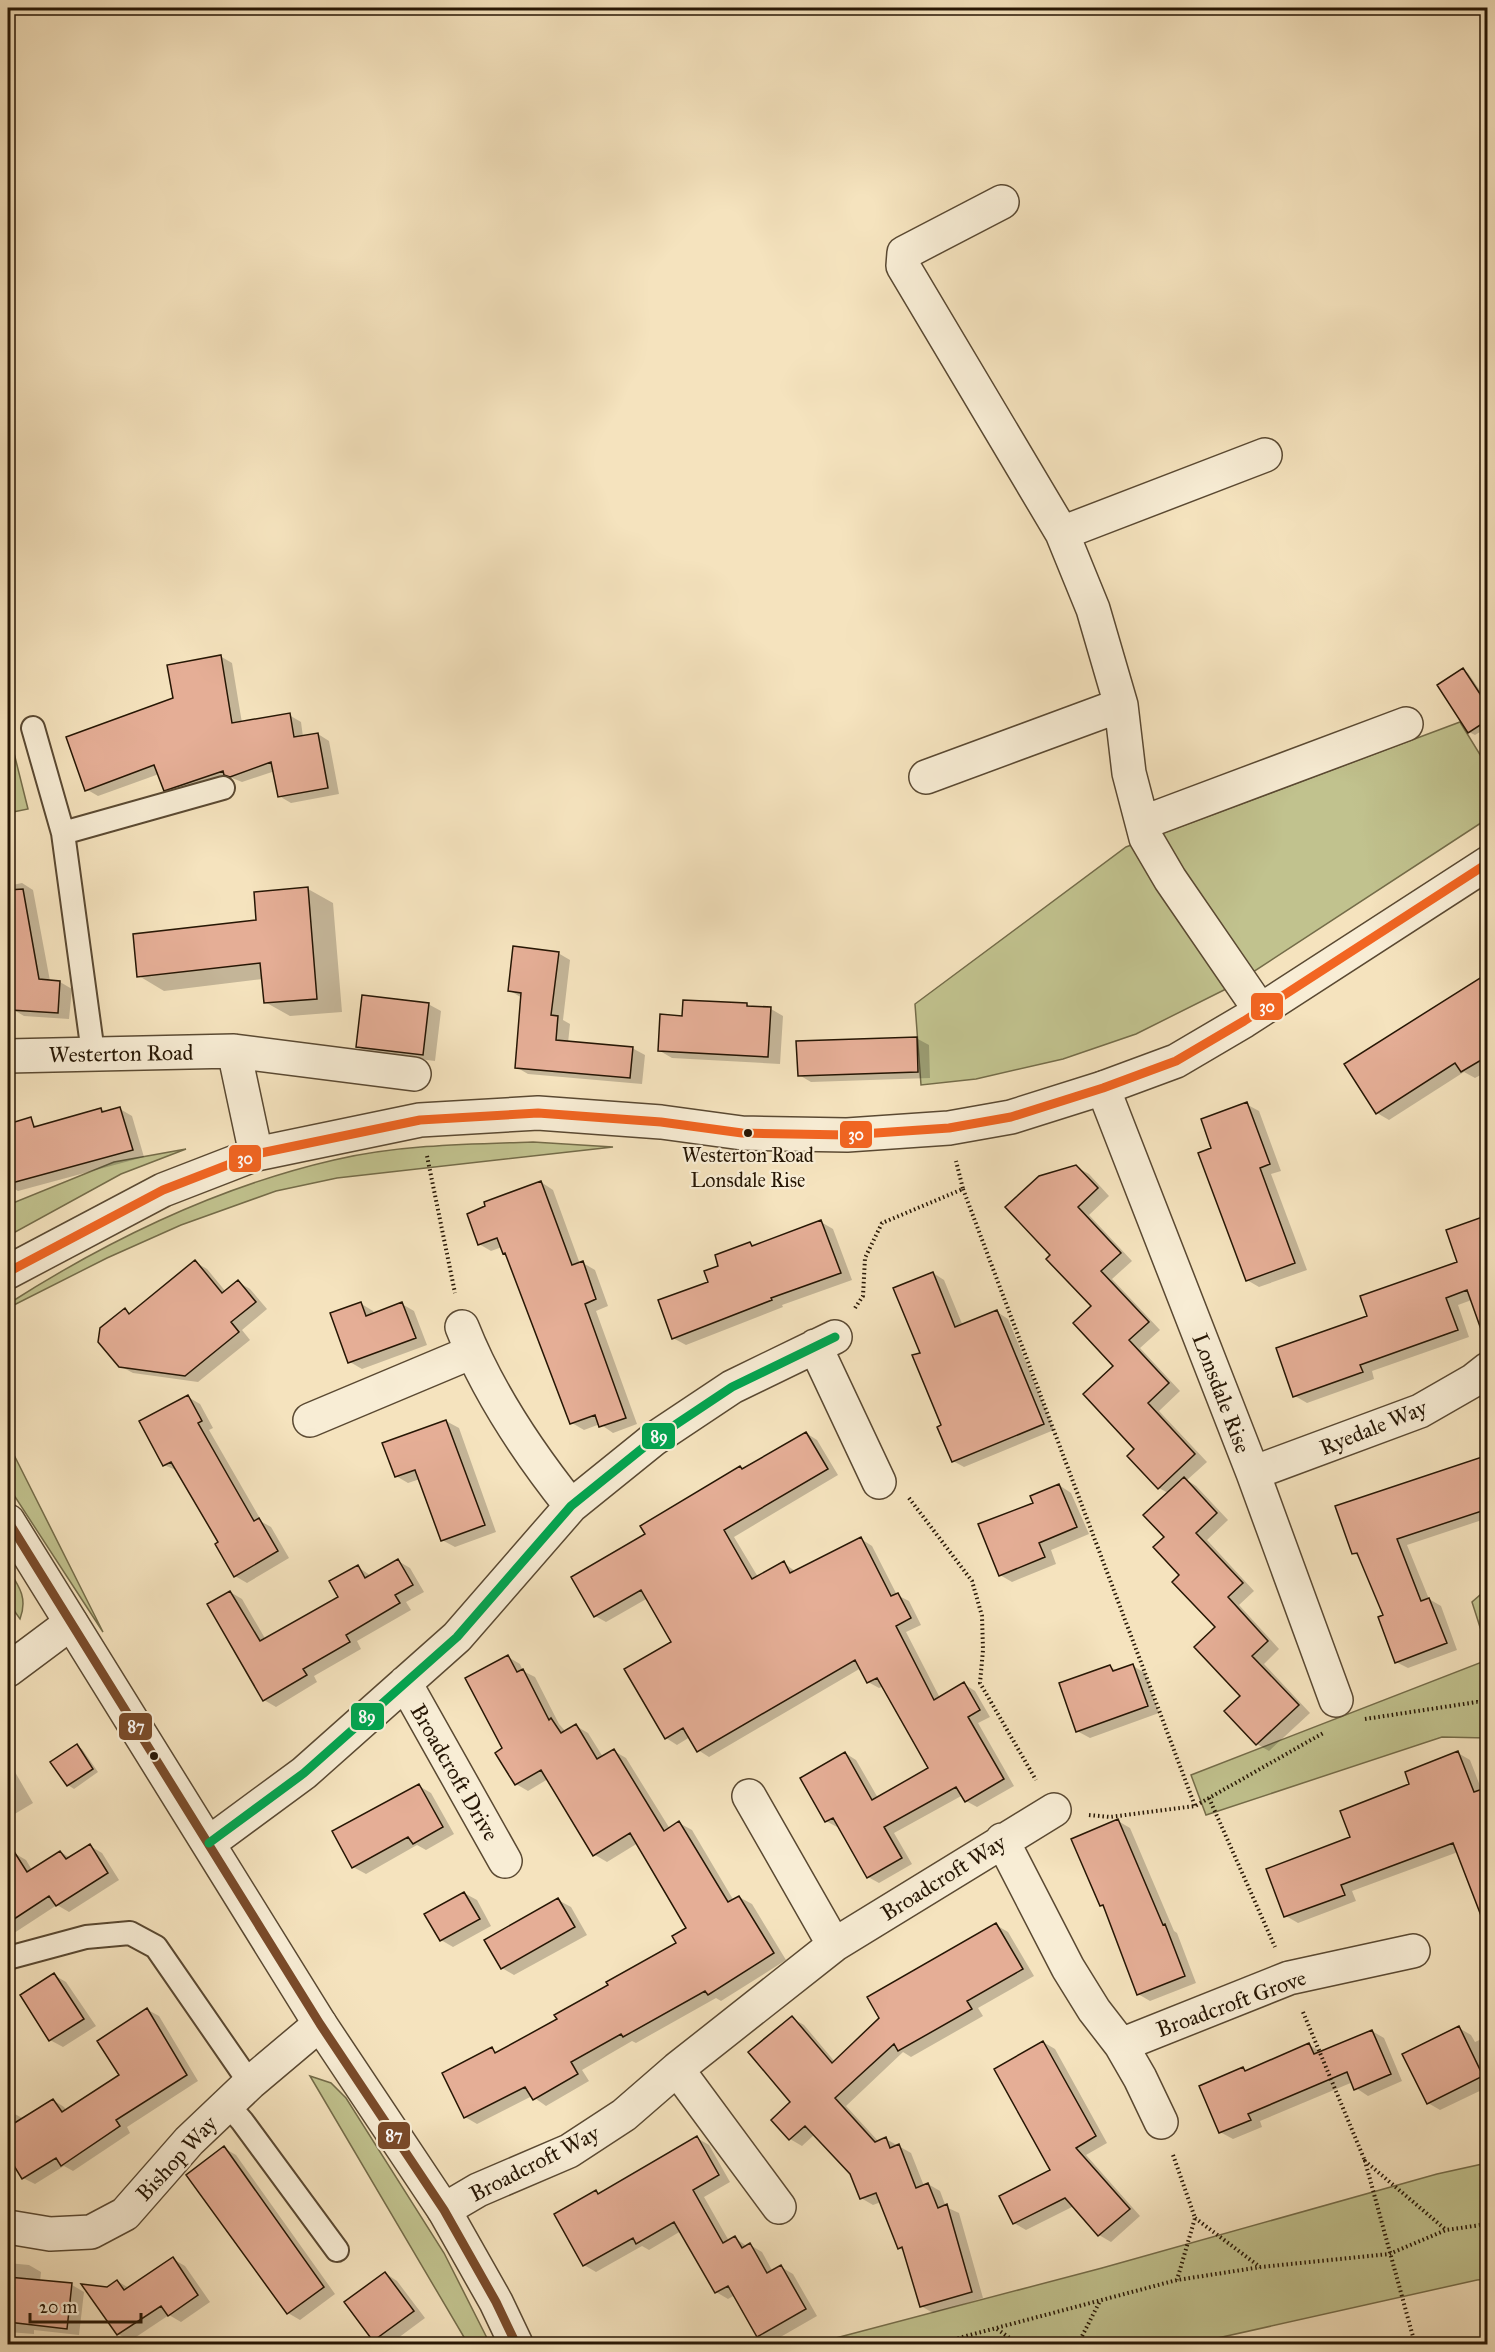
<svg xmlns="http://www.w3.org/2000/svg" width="1495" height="2352" viewBox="0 0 1495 2352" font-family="'IM FELL Great Primer',serif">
	<rect width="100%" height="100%" fill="#f5e3be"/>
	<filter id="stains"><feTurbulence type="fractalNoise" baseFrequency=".00333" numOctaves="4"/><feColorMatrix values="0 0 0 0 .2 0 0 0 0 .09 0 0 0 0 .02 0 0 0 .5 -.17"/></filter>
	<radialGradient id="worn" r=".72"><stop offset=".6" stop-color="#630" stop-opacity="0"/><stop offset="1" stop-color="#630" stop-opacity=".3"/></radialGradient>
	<!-- green -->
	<path fill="#c1c28e" stroke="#746c49" stroke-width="1.5" d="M1460,722l27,44v53l-257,168 -94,47 -73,25 -87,20 -55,6 -6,-81 211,-157z
		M8,729l20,80 -20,4z
		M533,1142l80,5 -276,31 -61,13 -95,34 -74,33 -99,50v-4c100,-64 209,-117 326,-144 65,-15 132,-16 199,-18z
		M186,1149l-65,25 -113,62v-31l106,-43z
		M8,1443l95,189 -95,-146z
		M8,1569c11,17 20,29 12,50l-12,-17z
		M1487,1589v60l-15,-47z
		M1487,1660v78l-45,-1 -236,78 -15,-40z
		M310,2076l21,7 15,15 98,155 46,91h-22z
		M1487,2163v116l-10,1 -286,64h-378l289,-76 335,-94z"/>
	<!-- shadow -->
	<path fill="#0003" d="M220,656l12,7 10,60 47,-8 12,7 2,15 15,-3 11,7 10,53 -48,9 -12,-7 -4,-25 -33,11 -10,-4 -56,18 -11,-6 -6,-16 -61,22 -12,-7 88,-90z
		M1463,670l5,3 20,29v25l-13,8 -6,-3z
		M22,883l11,7 17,91 10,1 12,7 -3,30 -45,-3 -12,-7 1,-4 -5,-1v-118z
		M308,889l25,14 9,109 -52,4 -25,-14 -2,-23 -99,12 -25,-15 119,-55z
		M558,953l12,7 -7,60 7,4 -2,19 64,5 13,7 -3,29 -114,-10 -12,-7 6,-69 -13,-8z
		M1488,975v96l-13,7 -11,-6 -75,48 -12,-7z
		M428,1004l13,7 -6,50 -65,-8 -13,-7z
		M747,1004l6,4 18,1 12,7 -3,48 -108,-6 -12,-7 23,-34z
		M916,1038l13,7 1,33 -119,4 -12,-7z
		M1246,1104l13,7 22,60 -10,3 36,96 -48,17 -12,-7 -34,-131z
		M101,1109l6,4 13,-4 12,7 12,41 -126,34 -10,-6v-54l25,-7 5,3z
		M1076,1167l13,7 20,22 -20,19 43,46 -20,18 48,51 -20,18 40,43 -21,20 48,51 -20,18 9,6 32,34 -21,20 47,51 -15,14 40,44 -15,15 46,49 -41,38 -12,-7 -15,-47 -25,-69 -35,-53 -16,-38 2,-44 -9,-5 -30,-32 7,-7 -21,-83 -22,-60 -41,-50z
		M541,1182l12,8 27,74 3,-1 12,7 13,36 -12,5 41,113 -24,9 -13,-9 -16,6 -12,-7 -65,-168 -5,-8 -11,4 -12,-7z
		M821,1222l12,7 19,51 -70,25 1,2 -97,38 -13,-7 47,-71 30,-23 5,3z
		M195,1262l12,7 19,23 12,-10 12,7 17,20 -25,21 8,10 -52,42 -65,-9 -13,-7 5,-56 6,4z
		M1459,1263l29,31 -30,11 11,32 -97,34 2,8 -67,24 -12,-7 74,-79z
		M933,1273l11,7 19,46 34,-14 11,7 46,111 -90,37 -11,-6 -31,-108z
		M360,1303l13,8 1,3 28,-10 12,7 13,34 -65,24 -12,-7z
		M188,1397l12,7 13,24 -4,2 34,59 19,33 9,5 18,31 -42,25 -12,-7 -15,-33 -42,-72 -14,-6z
		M446,1421l13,7 37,104 -41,15 -13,-7 -22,-61 -12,4 -12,-7z
		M806,1433l11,7 21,35 -104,62 24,40 26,-14 12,9 65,-33 11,7 25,49 12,6 12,24 -15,7 34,66 24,-14 11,7 15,26 -12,6 36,63 -37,21 -11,-6 -3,-6 -69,38 18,31 -33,19 -11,-6 -29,-51 -2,1 -11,-6 19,-68 11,7 22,38 52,-29 -46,-83 -5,2 -11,-6 -7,-14 -152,89 -11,-7 -8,-13 -13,8 -11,-7 8,-96 -26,-44 -42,24 -11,-6 52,-81 96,-65z
		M1488,1456v62l-81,27 22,54 12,7 16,44 -49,18 -12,-6 -11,-46 -24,-58 -7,-5z
		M1059,1485l12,8 18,41 -38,16 5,14 -44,18 -12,-7 35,-71z
		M398,1561l12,7 14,24 -18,10 5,8 -54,31 4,8 -47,27 3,6 -41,25 -12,-7 -34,-108 12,7 24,41 74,-43 18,-30 13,9z
		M508,1657l12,7 3,7 12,6 24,47 7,8 10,-6 12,7 15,24 11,-6 12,7 44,71 9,-6 13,7 42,71 5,-4 13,7 34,56 -65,41 -5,-3 -80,45 -4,-2 -50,29 7,11 -43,25 -14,-10 -55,28 -12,-7 27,-68 6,4 61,-34 119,-76 10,-14 -50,-86 -31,19 -12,-7 -47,-76 -20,12 -12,-7 -12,-35z
		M1133,1666l12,7 14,40 -69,25 -13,-7 33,-64 8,4z
		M77,1746l5,3 16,23 -24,17 -6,-4z
		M1458,1753l12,7 12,31 -24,61 -106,39 4,10 -58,22 -12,-7 66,-78 59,-53z
		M8,1760l25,43 -25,15z
		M419,1786l12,7 23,41 -28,16 -9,-5 -51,29 -13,-7z
		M1118,1821l12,7 44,103 3,2 19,50 -46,18 -12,-7 -33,-86 -4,-3z
		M90,1846l12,7 17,27 -50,32 -12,-7 -49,32v-80l6,-4 12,7 6,10 29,-18 9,6z
		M464,1893l13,7 14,26 -38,21 -12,-7z
		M558,1900l13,7 16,28 -73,40 -12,-7z
		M996,1925l12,7 26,44 -56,32 5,8 -72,41 -8,-5 -57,54 33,36 7,-3 25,14 13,33 4,-2 12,7 6,16 13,6 24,85 -50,15 -12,-7 -17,-55 -5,-3 -18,-46 -8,3 -12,-7 -9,-25 -37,-39 -13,12 -12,-7 2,-121 12,7 31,37z
		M54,1975l12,7 30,44 -33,21 -13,-7z
		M148,2010l11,6 39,65 -71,46 3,6 -57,38 -9,-5 -29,18 -12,-6 -15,-25v-36l5,-4 11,6 29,-19 11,7 3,4 54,-35z
		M1459,2028l12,7 4,7 13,-6v51l-48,23 -12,-7z
		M1372,2031l12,7 18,43 -34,15 -12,-8 -3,-6 -93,39 2,6 -29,12 -13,-7 23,-64 5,4 61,-27 13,7z
		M1043,2042l12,7 52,94 -21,12 54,61 -29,26 -12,-7 -25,-29 -48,24 -12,-7 38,-52z
		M697,2138l12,7 21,37 -26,15 25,44 6,-3 13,9 2,-2 12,7 11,20 8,-5 12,7 24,42 -47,27 -12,-7 -23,-41 -7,4 -12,-7 -35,-61 -32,19 -7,-4 -46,26 -12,-7 12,-73 4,2z
		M224,2148l12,7 99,139 -35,26 -12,-7z
		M173,2259l12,7 25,36 -29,20 -12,-7 -39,26 -12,-7 -11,-46 10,-7 12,7z
		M8,2263l21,2 12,7 -1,10 32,3 12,7 -5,43 -45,-5v4l-26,-2z
		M385,2273l12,8 28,37 -35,26h-9l-7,-4z"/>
	<!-- building -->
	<path fill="#e5ae96" stroke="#261604" stroke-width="1.5" d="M221,655l11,68 58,-10 4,24 24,-4 10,55 -50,9 -7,-35 -41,15 -6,-2 -1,-4 -59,20 -10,-26 -69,26 -19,-54 107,-39 -6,-33z
		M1463,668l25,38v14l-20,13 -31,-48z
		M308,887l9,112 -53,4 -4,-40 -123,14 -4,-43 123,-14 -2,-28z
		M23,889l16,90 21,2 -2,32 -47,-3 1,-10 -4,-1v-109z
		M513,946l46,6 -8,63 7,1 -2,24 77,7 -3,31 -115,-10 6,-75 -13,-2z
		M1488,973v83l-27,16 -6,-9 -79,51 -32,-50z
		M362,995l67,8 -6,52 -67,-8z
		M683,1000l64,3v3l24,1 -3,50 -110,-6 2,-37 22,2z
		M917,1037l1,35 -120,4 -2,-35z
		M1247,1102l23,62 -10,4 35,95 -49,18 -48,-128 13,-5 -10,-29z
		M120,1107l13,43 -125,34v-60l23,-7 3,10 67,-19 1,4z
		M1076,1165l22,23 -20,19 43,46 -20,18 48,51 -20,18 40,43 -21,20 47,51 -37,35 -31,-33 7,-7 -51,-55 30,-28 -40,-43 18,-17 -45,-47 4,-4 -45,-48 34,-31z
		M541,1181l31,84 11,-4 13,38 -11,5 41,114 -27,9 -4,-12 -25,9 -65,-171 -2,1 -6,-16 -19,7 -11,-31 18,-8 -1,-4z
		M1488,1215v120h-5l-16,-45 -21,8 12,32 -98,35 3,7 -70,25 -17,-49 91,-32 -7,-20 97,-34 -11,-32z
		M821,1220l20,53 -70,25 1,2 -100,39 -14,-39 50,-18 -4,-11 14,-5 -3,-11 35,-13 2,4z
		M195,1260l27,33 16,-13 18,22 -25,20 8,10 -54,44 -66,-9 -21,-25 2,-14 25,-20 4,6z
		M933,1272l22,55 42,-17 47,114 -92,38 -15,-35 4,-2 -29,-70 8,-2 -27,-65z
		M361,1302l5,14 36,-14 14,36 -68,25 -18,-50z
		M188,1395l14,26 -4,2 33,58 23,40 5,-3 19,33 -44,26 -19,-33 3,-2 -47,-80 -8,4 -24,-45z
		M446,1420l39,105 -44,16 -26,-71 -20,7 -13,-34z
		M806,1432l22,37 -104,61 28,49 32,-18 6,12 71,-36 30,59 7,-3 13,25 -15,8 38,74 30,-18 16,28 -12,7 36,62 -39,23 -9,-15 -72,40 18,31 -35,20 -34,-60 -8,4 -25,-44 45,-26 27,48 56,-32 -51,-90 -10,5 -12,-23 -158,92 -14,-24 -18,11 -41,-70 47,-27 -30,-52 -47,27 -23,-40 74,-43 -5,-8 100,-60 2,3z
		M1488,1455v54l-91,30 24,62 8,-3 18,45 -52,20 -17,-46 5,-2 -26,-62 -5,1 -17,-48z
		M1184,1477l33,36 -21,20 47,50 -15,14 40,44 -16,15 47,49 -43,40 -32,-34 16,-15 -46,-49 21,-20 -43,-45 7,-7 -26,-28 11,-10 -21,-22z
		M1059,1484l18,43 -38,16 6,14 -46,19 -21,-52 55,-21 -3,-7z
		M398,1559l15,26 -18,10 5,8 -54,32 4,7 -47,27 4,6 -44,26 -56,-97 23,-13 30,50 78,-44 -9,-16 29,-16 7,13z
		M508,1655l9,17 6,-3 26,51 2,-2 10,15 15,-9 21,35 17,-10 50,82 15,-10 49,81 11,-6 35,57 -66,42 -3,-4 -82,46 -2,-3 -50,28 7,12 -45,26 -8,-13 -61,31 -22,-45 50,-26 3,6 62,-34 -3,-4 54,-30 -2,-3 70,-39 -4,-7 14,-8 -56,-95 -37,23 -52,-86 -26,15 -20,-32 7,-5 -37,-70z
		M1133,1664l15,42 -72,26 -17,-49 51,-18 3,6z
		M77,1744l16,25 -26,17 -17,-24z
		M1458,1751l16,41 14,-5v139h-3l-32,-83 -112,42 4,10 -61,22 -18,-48 84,-32 -10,-26 69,-27 -4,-12z
		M419,1784l24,43 -30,17 -5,-7 -56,31 -20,-37z
		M1118,1819l45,106 2,-1 20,52 -48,19 -34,-90 -3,1 -29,-67z
		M8,1842l19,30 33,-21 6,8 24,-15 18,29 -52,33 -7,-10 -41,27z
		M464,1892l16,27 -40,22 -16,-27z
		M558,1898l17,29 -74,42 -17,-29z
		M996,1923l27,46 -56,32 5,8 -74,42 -4,-7 -59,54 40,44 11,-5 4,11 9,-4 17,44 12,-5 10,25 9,-4 25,88 -52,15 -18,-60 -4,2 -22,-56 -16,6 -10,-25 -45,-48 -16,14 -18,-20 19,-18 -42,-50 44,-36 40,47 47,-45 -12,-21z
		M54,1973l30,46 -35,22 -29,-46z
		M147,2008l40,67 -71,45 4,6 -59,40 -5,-8 -34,21 -14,-23v-29l45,-28 9,13 57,-37 -22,-34z
		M1459,2026l24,50 -56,28 -25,-50z
		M1372,2030l19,44 -37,16 -7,-18 -99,42 3,6 -32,13 -20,-47 44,-19 2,4 64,-28 5,11z
		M1043,2041l53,95 -20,12 54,61 -32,27 -33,-38 -52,26 -14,-28 51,-26 -56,-101z
		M697,2136l22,39 -26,15 30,53 12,-7 7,12 8,-5 17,30 14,-8 25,44 -49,28 -29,-51 -13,7 -41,-71 -38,22 -3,-6 -50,28 -29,-52 42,-24 2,4z
		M224,2146l100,141 -37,27 -101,-139z
		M173,2257l25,38 -30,21 -7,-10 -44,29 -36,-51 26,3 10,-7 7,10z
		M385,2272l29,39 -41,30 -29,-39z
		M8,2277l64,6 -5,46 -59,-7z"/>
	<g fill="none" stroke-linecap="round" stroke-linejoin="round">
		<defs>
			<path id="service" d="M33,728l30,105 30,220
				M63,833l160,-45
				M8,1958l78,-21 44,-4 26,14 94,136
				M227,2104l15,17 95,129"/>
			<path id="minor" d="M1002,202l-98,51 -1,13 159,267 31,76 28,96 8,68 17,65 24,41 90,131
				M1062,533l203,-78
				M926,777l195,-72
				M1142,823l264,-99
				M234,1051l22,103
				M8,1056l226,-5 180,23
				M1103,1088l150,385 83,227
				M462,1327c26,66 65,124 109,179
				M815,1346l64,136
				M310,1420l162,-68
				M1253,1473l167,-62 54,-31 14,-11
				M8,1670l63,-47
				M405,1683l100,178
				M749,1796l85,149
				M1002,1840l66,128 26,42 27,35 19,33 21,44
				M209,1843l95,-70 153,-136 114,-131 83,-67 78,-52 103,-50
				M1121,2045l168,-67 124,-27
				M677,2069l102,138
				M444,2210l34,-20 91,-39 55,-36 53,-46 157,-124 220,-135
				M8,2227l42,7 41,-2 34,-18 64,-73 61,-58 70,-59"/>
			<path id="tertiary" d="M8,1272l155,-82 93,-36 164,-34 118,-7 123,9 81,11 105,2 102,-7 62,-11 92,-29 73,-27 68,-40 244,-158
				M8,1521l312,503 124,186 52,92 20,42"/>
		</defs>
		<!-- service casing -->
		<use href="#service" stroke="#5a4932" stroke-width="26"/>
		<!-- minor casing -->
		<use href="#minor" stroke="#5a4932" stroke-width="36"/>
		<!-- tertiary casing -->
		<use href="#tertiary" stroke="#5a4932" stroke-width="36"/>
		<!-- path -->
		<path stroke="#261604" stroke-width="4" stroke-dasharray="1.5 3" stroke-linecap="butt" d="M427,1156l28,137
			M963,1189l232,617
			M855,1308l8,-12 2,-38 17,-35 81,-34 -7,-28
			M909,1498l63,83 10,35 1,34 -3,33 56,97
			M1365,1719l112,-17 11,2
			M1209,1798l66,149
			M1089,1815l21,2 85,-11 130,-74
			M1303,2012l62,149
			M1173,2155l22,63 -18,62
			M1195,2218l65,49
			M997,2329l21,15
			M936,2344l241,-64 84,-13 128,-13 57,-24 42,-6
			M1078,2344l22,-43
			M1415,2344l-50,-183 80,68"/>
		<!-- service -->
		<use href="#service" stroke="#f8edd5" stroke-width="22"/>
		<!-- minor -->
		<use href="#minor" stroke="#f8edd5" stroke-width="33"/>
		<!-- tertiary -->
		<use href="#tertiary" stroke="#f8edd5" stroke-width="33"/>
		<defs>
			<path id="bus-1" d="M8,1272l155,-82 93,-36 164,-34 118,-7 123,9 81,11 105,2 102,-7 62,-11 92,-29 73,-27 68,-40 244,-158"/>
			<path id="bus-2" d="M8,1521l312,503 124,186 52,92 20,42"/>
			<path id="bus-3" d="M209,1843l95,-70 153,-136 114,-131 83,-67 78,-52 103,-50"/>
		</defs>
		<!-- bus-1 casing -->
		<use href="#bus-1" stroke="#f8edd5" stroke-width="14"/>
		<!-- bus-2 casing -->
		<use href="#bus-2" stroke="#f8edd5" stroke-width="14"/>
		<!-- bus-3 casing -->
		<use href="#bus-3" stroke="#f8edd5" stroke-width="14"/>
		<!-- bus-1 -->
		<use href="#bus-1" stroke="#f26522" stroke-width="9"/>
		<!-- bus-2 -->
		<use href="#bus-2" stroke="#7a4b2a" stroke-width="9"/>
		<!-- bus-3 -->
		<use href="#bus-3" stroke="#00a651" stroke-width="9"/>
	</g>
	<!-- markers -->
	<g fill="#261604" stroke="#f8edd5" stroke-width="2">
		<circle cx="748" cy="1133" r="5"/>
		<circle cx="154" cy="1756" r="5"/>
	</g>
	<g text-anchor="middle" stroke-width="4.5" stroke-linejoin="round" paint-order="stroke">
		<!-- bus labels -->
		<g font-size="20" fill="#261604" stroke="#f8edd5">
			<text x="748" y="1162">Westerton Road<tspan x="748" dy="25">Lonsdale Rise</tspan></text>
		</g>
		<!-- street labels -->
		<g font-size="22" fill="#261604" stroke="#f8edd5">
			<text transform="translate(121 1053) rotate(-1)" y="8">Westerton Road</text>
			<text transform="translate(1222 1393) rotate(69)" y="8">Lonsdale Rise</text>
			<text transform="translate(1373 1427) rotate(-22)" y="8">Ryedale Way</text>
			<text transform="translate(455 1772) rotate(60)" y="8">Broadcroft Drive</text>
			<text transform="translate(943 1877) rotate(-32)" y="8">Broadcroft Way</text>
			<text transform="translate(1231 2003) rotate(-20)" y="8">Broadcroft Grove</text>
			<text transform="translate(176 2158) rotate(-47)" y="8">Bishop Way</text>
			<text transform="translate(534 2163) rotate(-27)" y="8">Broadcroft Way</text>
		</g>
	</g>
	<g stroke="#f8edd5" stroke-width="2">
		<rect x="1250" y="992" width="34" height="29" rx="6" fill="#f26522"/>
		<rect x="839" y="1120" width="34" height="29" rx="6" fill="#f26522"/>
		<rect x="228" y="1144" width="34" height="29" rx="6" fill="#f26522"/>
		<rect x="641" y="1422" width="35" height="28" rx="6" fill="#00a651"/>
		<rect x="350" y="1702" width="35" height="29" rx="6" fill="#00a651"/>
		<rect x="118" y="1712" width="35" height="29" rx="6" fill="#7a4b2a"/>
		<rect x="377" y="2121" width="34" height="29" rx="6" fill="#7a4b2a"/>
	</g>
	<g font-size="16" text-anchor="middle" font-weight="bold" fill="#fff">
		<text x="1267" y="1012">30</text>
		<text x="856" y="1140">30</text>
		<text x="245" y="1164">30</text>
		<text x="659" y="1442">89</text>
		<text x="367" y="1722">89</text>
		<text x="136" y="1732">87</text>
		<text x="394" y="2141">87</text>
	</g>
	<!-- margin -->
	<rect width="1495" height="2352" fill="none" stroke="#f5e3be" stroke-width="30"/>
	<rect x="9" y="9" width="1477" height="2334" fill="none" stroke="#261604" stroke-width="3"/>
	<rect x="15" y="15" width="1465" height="2322" fill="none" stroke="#261604" stroke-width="1.5"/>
	<!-- scale -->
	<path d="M30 2313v9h111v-9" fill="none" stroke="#261604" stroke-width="3"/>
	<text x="39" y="2313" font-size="18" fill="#261604" stroke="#f8edd5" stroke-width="4.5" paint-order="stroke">20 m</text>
	<rect width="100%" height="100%" filter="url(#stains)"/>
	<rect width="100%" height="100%" fill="url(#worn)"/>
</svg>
